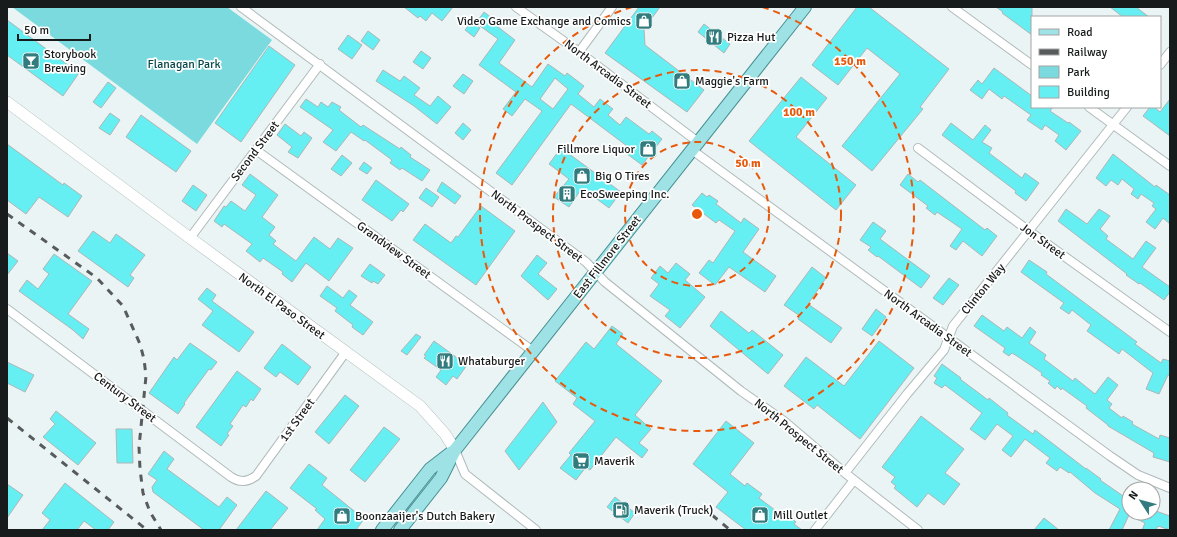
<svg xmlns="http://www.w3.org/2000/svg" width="1177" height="537" viewBox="0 0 1177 537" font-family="Signika,sans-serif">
	<rect width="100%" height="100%" fill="#ebf4f4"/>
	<!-- green -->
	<path fill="#7bdadd" d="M12,7h215l45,33 -75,104z"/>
	<!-- building -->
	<path fill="#66eff3" stroke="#adb6b6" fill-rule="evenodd" d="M404,7h49l-11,14 -10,-8 -6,8 -6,-5 -2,2z
		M639,7h21l-16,22 1,16 59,45 -17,22 -82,-59z
		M857,7h12l80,62 -29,38 3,2 -51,62 -30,-25 58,-72 -33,-26 -29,37 -26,-20z
		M996,7h36v28l-30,-22 1,-1z
		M1110,7h26l13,10h-26z
		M484,12l16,12 -2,3 17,13 -16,23 33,24 16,-23 17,12 2,-3 17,13 -6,8 16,13 6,-8 13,10 -5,6 12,10 6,-8 23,17 3,-3 10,8 -20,26 -19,-14 4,-5 -56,-42 -59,81 -16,-12 46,-62 -17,-12 -13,17 -9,-7 13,-17 -37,-27 19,-26 -22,-16zM555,78l13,11 -15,20 -13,-10z
		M7,20l72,53 -16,23 -56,-41z
		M471,22l9,6 -6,9 -9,-7z
		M704,24l26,20 -6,9 -26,-21z
		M368,31l12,9 -7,10 -12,-9z
		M348,35l14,10 -10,14 -14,-10z
		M269,46l26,19 -54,77 -26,-19z
		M421,51l10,7 -8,11 -10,-7z
		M994,68l38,28v11h21l-3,4 18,12 1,-1 12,9 -15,19 -11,-9 4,-6 -14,-10 -3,5 -15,-10 4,-5 -27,-19 -2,3 -13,-10 -7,10 -12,-9 8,-10 4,4z
		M383,70l17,11 4,-5 16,12 -6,7 16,11 8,-10 13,11 -14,17 -23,-18 -38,-25z
		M463,74l10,7 -9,13 -11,-8z
		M801,77l26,21 -31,39 60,48 -20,25 -87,-69z
		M108,82l8,6 -15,20 -8,-6z
		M306,99l12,8 3,-5 7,5 4,-5 9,5 -2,3 22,17 2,-2 37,24 1,-2 10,8 -1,2 20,13 -8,11 -20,-13 -2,2 -10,-7 2,-3 -27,-20 -1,1 -13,-9 -15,19 -13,-9 10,-12 -33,-23z
		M1170,99v37l-27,-20 7,-9h4l6,5z
		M110,113l10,7 -10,15 -11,-7z
		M141,115l50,36 -15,21 -50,-35z
		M463,123l8,7 -8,10 -8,-7z
		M951,123l22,17 12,-15 6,5 -9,12 10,6 -3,5 33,25 3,-5 14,10 -13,18 -11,-8 1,-2 -74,-56z
		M285,124l16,12 3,-4 8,6 -14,20 -10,-6 4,-5 -15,-12z
		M7,144l56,41 1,-2 18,13 -14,21 -29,-20 -13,17 -19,-14z
		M561,148l60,44 -12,16 -27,-20 -13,19 -15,-10 15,-18 -20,-15z
		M1113,154l42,33 1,-2 14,10v29l-7,-6 -8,11 -9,-7 10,-13 -4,-3 2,-3 -13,-9 -3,5 -7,-5 3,-5 -12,-10 -4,6 -7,-5 -5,6 -10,-8z
		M342,155l10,8 -11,13 -10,-7z
		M364,162l8,6 -5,6 -8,-5z
		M250,174l28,21 -16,22 13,10 -6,8 7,6 -3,3 23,17 18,-24 16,12 8,-11 15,10 -24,33 -23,-18 -14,19 -10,-8 1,-2 -20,-14 -3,4 -14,-11 6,-7 -28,-20 -2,3 -8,-6 10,-15 2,1 5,-6 14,10 11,-16 -14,-10z
		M908,174l10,8 2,-2 65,50 2,-2 10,8 -15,20 -19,-15 -7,9 -6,-4 12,-17 -25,-17 -2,3 -9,-7 2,-2 -28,-21z
		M376,180l33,24 -6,8 -2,-2 -9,11 -30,-21z
		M442,182l19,14 -6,8 -18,-13z
		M193,185l14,10 -11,16 -14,-10z
		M426,188l13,9 -7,10 -13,-9z
		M702,193l5,4 2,-2 9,6 -2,3 25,19 3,-5 15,11 -16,23 33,24 -11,16 -36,-25 -14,18 -16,-12 10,-13 4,3 22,-32 -16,-11 -3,3 -24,-18z
		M481,206l34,25 -39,54 -63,-45 12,-16 26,19 5,-7 2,1z
		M1066,209l21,15 12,-15 11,7 -10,13 8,7 -2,3 27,20 13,-18 10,7 -14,19 28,20v5l-6,8 -24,-17 -1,1 -13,-9 1,-1 -69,-53z
		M873,222l13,9 -6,8 50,37 -9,12 -43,-32 -1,1 -9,-7 3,-3 -11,-7z
		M93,231l17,12 6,-9 29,21 -15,20 4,3 -6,9 -50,-36z
		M7,253l11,8 -11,14z
		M54,254l38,27 -24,33 21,15 -6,10 -10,-9 -54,-39 8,-11 11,9 11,-15 -6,-5z
		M537,255l10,8 -9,11 19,15 -9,11 -27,-24z
		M1029,260l18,12 -1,2 91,68 -2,2 26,19 2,-4 7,2v15l-2,-1 -9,19 -13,-5 7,-16 -31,-24 -3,5 -32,-23 4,-6 -19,-15 -3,4 -9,-6 4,-5 -43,-31z
		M676,263l14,11 -5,6 20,17 -25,31 -15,-12 5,-6 -20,-14 9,-12 -8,-6 9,-12 8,7z
		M370,264l15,11 -7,9 -5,-3 -1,2 -11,-7z
		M812,267l14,11 -18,26 34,24 -11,15 -33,-24 2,-3 -16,-11z
		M949,278l10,7 -16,20 -10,-7z
		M327,286l16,12 6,-8 8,6 -7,9 23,17 -10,13 -11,-8 1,-2 -18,-14 2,-3 -17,-12z
		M207,288l9,7 -4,6 42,31 -15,20 -37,-27 11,-14 -15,-12z
		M876,309l10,8 -14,19 -10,-7z
		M721,311l28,22 3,-3 31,25 -15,19 -58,-48z
		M982,315l22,16 3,-4 15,11 8,-11 6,5 -7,11 17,12 -2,4 29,22 2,-3 20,16 13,-17 10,8 -11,15 5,4 -3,4 13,10 1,-2 10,6 -1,2 27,15 1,-4 10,3v24l-17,-5 1,-4 -46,-27v-1l-22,-17 1,-2 -25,-18 -1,2 -4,-4 -2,3 -7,-6 2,-2 -9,-6 1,-2 -25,-17 -5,-3 -3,3 -6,-4 2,-4 -31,-22z
		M612,326l11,8 -7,10 46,37 -27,34 16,14 -12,14 9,7 -6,8 -26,-21 -26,33 -4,-3 -10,13 -16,-12 11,-13 -2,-2 26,-32 -22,-17 4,-6 -22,-17 31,-39 8,7z
		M416,334l5,3 -14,18 -6,-4z
		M434,341l33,24 -10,14 -4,-3 -7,9 -10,-8 5,-7 -17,-12 2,-2 -2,-1z
		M879,341l35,27 -54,71 -43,-34 -3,4 -30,-23 22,-29 38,29z
		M190,343l27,19 -6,8 -2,-1 -25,34 1,1 -7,10 -29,-21 25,-36 3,3z
		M282,344l29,23 -13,18 -18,-13 -4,5 -12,-9z
		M7,362l27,13 -9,17 -18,-9z
		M942,364l19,14 -1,1 28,21 1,-2 19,15 -1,2 26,19 2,-4 51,39v-1l15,11 -1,1 29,20v13h24v-3l17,6v14l-12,-4 -2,4h-14l3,-7 -16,-8 -7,15h-13l11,-21 -25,-16 -25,-21 -1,1 -9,-6 -3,4 -11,-8 4,-5 -25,-19 -14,18 -9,-7 11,-14 -16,-12 -12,16 -15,-11 12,-16 -37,-28 -3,3 -8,-5 3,-5 -3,-2z
		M237,371l24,18 -8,12 -2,-2 -5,8 -3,-2 -13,19 3,2 -6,8 2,1 -8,11 -25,-19z
		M345,395l14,11 -30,38 -14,-12z
		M543,402l14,20 -38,48 -14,-19z
		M56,411l40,32 -18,22 -35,-28 12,-13 -5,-5z
		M921,416l43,33 -19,24 15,11 -16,21 -16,-12 -11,14 -23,-19 2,-2 -5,-4 4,-5 -13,-10z
		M726,421l28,22 -24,31 15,12 2,-3 15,11 -3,4 20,15 2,-3 15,12 -2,2 8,6h-56l-30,-23 12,-15 -35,-28z
		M384,427l16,12 -35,43 -15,-12z
		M116,429h16l1,34h-16z
		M164,451l10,8 -7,10 52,38 8,-10 10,8 -18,25h-15l-51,-38 -1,-5 5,-7 -9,-6z
		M309,464l18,14 -5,7 42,34 -8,11h-39l8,-11 -10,-9 2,-1 -27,-21z
		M65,483l49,39 -6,8h-12l-12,-9 -7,9h-35l8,-10 -8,-7z
		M7,484l16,11 -16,23z
		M266,491l22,17 -18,22h-34z
		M615,497l20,16 -7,10 -21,-16z
		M1044,518l15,12h-25z"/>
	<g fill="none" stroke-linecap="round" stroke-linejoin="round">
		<defs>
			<path id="street" d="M241,7l345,255 19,20 136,109 43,30 61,52 73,57
				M516,7l63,45 119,90
				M952,7l80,58
				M579,52l33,-45
				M1160,65l10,-13
				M1089,107l81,59
				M918,148l111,83 141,101
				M256,150l277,201
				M692,150l418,306 28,19 32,13
				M190,238l130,-174
				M7,309l224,168c9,6 16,5 25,-1l89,-123
				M455,450l10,24 71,56
				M845,473l62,-79 37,-44 9,-24 174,-219
				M815,530l39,-50"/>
			<path id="secondary" d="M7,102l183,136 230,168 25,28 10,16"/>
			<path id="primary" d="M382,530l48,-61 22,-17
				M400,530l41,-52 14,-28 350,-443"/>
		</defs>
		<!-- street casing -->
		<use href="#street" stroke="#b1baba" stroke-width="10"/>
		<!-- secondary casing -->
		<use href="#secondary" stroke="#b1baba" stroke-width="12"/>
		<!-- primary casing -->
		<use href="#primary" stroke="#469093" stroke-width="14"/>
		<!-- street -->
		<use href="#street" stroke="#fff" stroke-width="8"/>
		<!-- secondary -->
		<use href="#secondary" stroke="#fff" stroke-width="11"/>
		<!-- primary -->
		<use href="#primary" stroke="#9fe2e5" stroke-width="12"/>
		<!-- rail -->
		<path stroke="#575b5b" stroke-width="3" stroke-dasharray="7 7" stroke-linecap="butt" d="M7,214l90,64 26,28 17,38 4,15 2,17 -7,71 1,22 3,24 7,19 11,18
			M7,418l140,112
			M712,515l18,15"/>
	</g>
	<!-- distance rings -->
	<g fill="none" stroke="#e8590c" stroke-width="2" stroke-dasharray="7 5">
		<circle cx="697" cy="214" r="72"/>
		<circle cx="697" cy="214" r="144"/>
		<path d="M762 7A217 217 0 1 1 632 7"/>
	</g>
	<!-- icons -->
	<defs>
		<symbol id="shop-square" viewBox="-11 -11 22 22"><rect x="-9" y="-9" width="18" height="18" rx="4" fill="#337c7e" stroke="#fff"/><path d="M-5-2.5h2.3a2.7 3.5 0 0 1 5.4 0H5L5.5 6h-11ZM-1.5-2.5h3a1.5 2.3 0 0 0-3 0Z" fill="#fff"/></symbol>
		<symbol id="restaurant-square" viewBox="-11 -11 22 22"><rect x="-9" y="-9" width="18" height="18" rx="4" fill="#337c7e" stroke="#fff"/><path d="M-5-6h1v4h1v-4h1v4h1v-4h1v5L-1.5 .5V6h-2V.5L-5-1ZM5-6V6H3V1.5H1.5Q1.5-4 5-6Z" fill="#fff"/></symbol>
		<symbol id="bar-square" viewBox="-11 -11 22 22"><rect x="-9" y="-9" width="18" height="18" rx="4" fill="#337c7e" stroke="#fff"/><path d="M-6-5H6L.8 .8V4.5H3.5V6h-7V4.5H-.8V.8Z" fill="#fff"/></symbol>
		<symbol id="building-square" viewBox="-11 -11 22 22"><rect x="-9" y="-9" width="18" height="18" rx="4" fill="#337c7e" stroke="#fff"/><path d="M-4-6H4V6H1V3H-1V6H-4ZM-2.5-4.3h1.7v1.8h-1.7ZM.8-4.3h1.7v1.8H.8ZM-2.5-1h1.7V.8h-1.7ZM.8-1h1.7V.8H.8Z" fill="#fff"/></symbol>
		<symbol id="supermarket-square" viewBox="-11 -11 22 22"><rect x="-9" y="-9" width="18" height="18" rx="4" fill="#337c7e" stroke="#fff"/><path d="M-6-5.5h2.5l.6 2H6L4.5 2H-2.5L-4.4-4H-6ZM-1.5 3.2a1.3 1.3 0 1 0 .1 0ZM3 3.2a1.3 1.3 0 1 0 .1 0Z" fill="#fff"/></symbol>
		<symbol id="fuel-square" viewBox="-11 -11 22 22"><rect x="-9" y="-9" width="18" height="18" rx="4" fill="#337c7e" stroke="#fff"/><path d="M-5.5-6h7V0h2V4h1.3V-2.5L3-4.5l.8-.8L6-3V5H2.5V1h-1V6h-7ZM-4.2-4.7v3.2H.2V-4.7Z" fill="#fff"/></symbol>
	</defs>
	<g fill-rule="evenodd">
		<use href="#shop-square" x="634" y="11" width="20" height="20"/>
		<use href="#restaurant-square" x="704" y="27" width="20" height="20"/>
		<use href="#bar-square" x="21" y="51" width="20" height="20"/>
		<use href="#shop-square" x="672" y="71" width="20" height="20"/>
		<use href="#shop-square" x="638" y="139" width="20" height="20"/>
		<use href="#shop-square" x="572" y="166" width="20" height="20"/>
		<use href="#building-square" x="557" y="184" width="20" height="20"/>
		<use href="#restaurant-square" x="435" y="351" width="20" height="20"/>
		<use href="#supermarket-square" x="571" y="451" width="20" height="20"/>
		<use href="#fuel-square" x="611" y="500" width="20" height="20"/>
		<use href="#shop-square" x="750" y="505" width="20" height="20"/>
		<use href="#shop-square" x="332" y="506" width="20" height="20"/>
	</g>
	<g text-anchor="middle" stroke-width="3.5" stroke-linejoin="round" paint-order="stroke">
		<!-- poi labels -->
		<g font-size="12" fill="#181b1b" stroke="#fff" text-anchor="start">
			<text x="631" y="25" text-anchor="end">Video Game Exchange and Comics</text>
			<text x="727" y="41">Pizza Hut</text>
			<text x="44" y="58">Storybook<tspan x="44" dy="14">Brewing</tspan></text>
			<text x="695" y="85">Maggie's Farm</text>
			<text x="635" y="153" text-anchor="end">Fillmore Liquor</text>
			<text x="595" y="180">Big O Tires</text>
			<text x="580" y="198">EcoSweeping Inc.</text>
			<text x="458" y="365">Whataburger</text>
			<text x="594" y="465">Maverik</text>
			<text x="634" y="514">Maverik (Truck)</text>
			<text x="773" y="519">Mill Outlet</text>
			<text x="355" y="520">Boonzaaijer's Dutch Bakery</text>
		</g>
		<!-- park labels -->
		<g font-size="12" fill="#07484a" stroke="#fff">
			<text x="184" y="68">Flanagan Park</text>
		</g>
		<!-- street labels -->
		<g font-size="12" fill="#181b1b" stroke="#fff">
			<text transform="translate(608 74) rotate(37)" y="4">North Arcadia Street</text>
			<text transform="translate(255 151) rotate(-53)" y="4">Second Street</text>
			<text transform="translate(537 226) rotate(37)" y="4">North Prospect Street</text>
			<text transform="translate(1043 241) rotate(36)" y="4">Jon Street</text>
			<text transform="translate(394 250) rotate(36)" y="4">Grandview Street</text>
			<text transform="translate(607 257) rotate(-52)" y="4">East Fillmore Street</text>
			<text transform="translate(983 289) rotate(-51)" y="4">Clinton Way</text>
			<text transform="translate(282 306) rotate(36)" y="4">North El Paso Street</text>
			<text transform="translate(928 323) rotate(36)" y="4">North Arcadia Street</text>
			<text transform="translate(125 397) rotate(37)" y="4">Century Street</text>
			<text transform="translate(297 420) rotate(-54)" y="4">1st Street</text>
			<text transform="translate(799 436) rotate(39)" y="4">North Prospect Street</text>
		</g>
	</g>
	<circle cx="697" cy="214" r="6" fill="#e8590c" stroke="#fff" stroke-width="2"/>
	<g font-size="12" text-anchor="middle" font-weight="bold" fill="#e8590c" stroke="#fff" stroke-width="3.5" stroke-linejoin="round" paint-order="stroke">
		<text x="850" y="65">150 m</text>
		<text x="799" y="116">100 m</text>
		<text x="748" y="167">50 m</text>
	</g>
	<!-- border -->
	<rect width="1177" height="537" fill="none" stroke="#181b1b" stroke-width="16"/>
	<!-- legend -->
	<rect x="1031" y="16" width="130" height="92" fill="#ffffff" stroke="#a3a4a4"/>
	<rect x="1039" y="29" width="20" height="6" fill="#9fe2e5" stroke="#a3a4a4"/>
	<text x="1067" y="36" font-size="12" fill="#181b1b">Road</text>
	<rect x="1039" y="49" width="20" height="6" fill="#575b5b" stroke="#a3a4a4"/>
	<text x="1067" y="56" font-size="12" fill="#181b1b">Railway</text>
	<rect x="1039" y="66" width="20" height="12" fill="#7bdadd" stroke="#a3a4a4"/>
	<text x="1067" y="76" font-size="12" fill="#181b1b">Park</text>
	<rect x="1039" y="86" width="20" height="12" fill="#66eff3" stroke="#a3a4a4"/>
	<text x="1067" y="96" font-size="12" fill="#181b1b">Building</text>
	<!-- north arrow -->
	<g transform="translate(1141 501) rotate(306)"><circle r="19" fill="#ffffff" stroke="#a3a4a4"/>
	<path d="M0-3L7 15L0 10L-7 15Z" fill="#337c7e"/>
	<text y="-6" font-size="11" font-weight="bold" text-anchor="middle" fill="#181b1b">N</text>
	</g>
	<!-- scale -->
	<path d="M18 34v6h72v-6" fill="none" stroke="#181b1b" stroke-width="2"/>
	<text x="24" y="34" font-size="12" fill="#181b1b" stroke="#ffffff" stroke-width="3" paint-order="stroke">50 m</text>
</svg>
